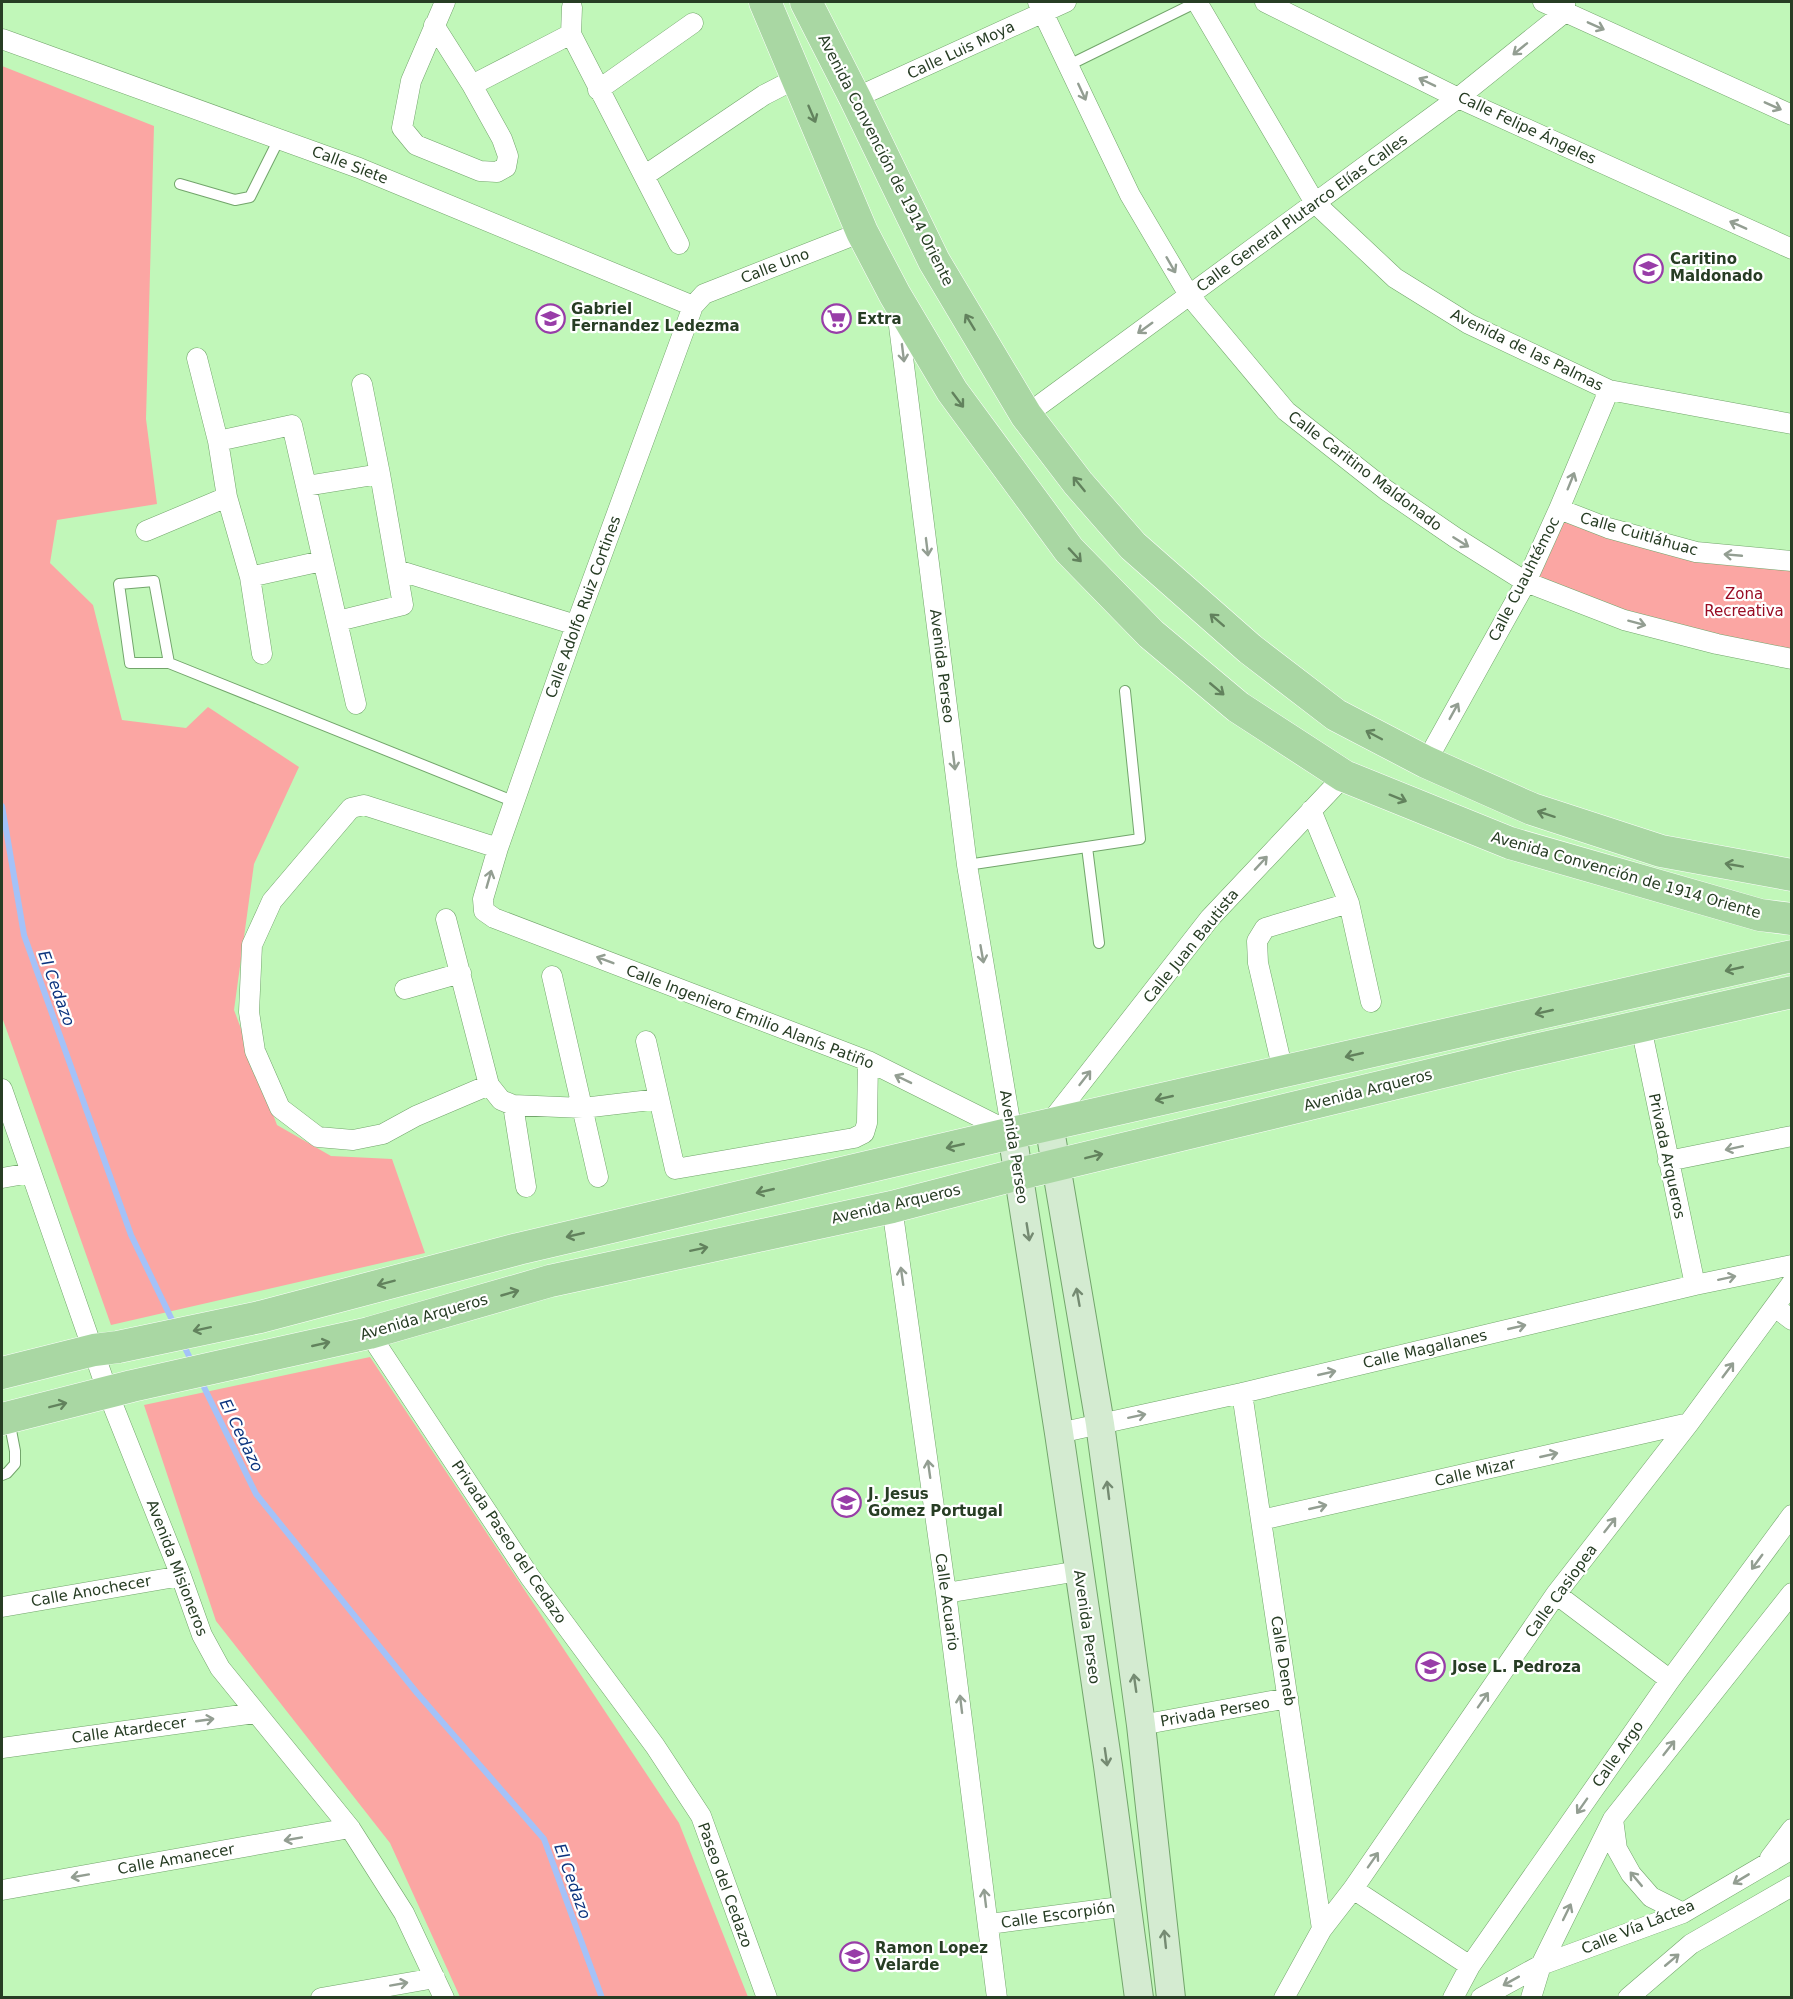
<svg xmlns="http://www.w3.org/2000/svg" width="1793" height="1999" viewBox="0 0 1793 1999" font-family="'DejaVu Sans',sans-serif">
	<rect width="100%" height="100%" fill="#c1f7b9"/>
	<!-- green -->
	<path fill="#fba6a3" d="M2,66l152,60 -8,293 11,85 -100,16 -7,43 43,42 29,115 64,8 22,-21 91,60 -45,97 -20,146 43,115 54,31 61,3 33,94 -314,72 -109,-308z
		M1559,509l49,19 183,33v98l-265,-77z
		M370,1357l309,466 69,174h-288l-70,-154 -174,-222 -72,-216z"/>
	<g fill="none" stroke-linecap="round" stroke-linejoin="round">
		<!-- stream -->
		<path stroke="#a4c2f8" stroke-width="6" d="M2,806l22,129 107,300 44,91
			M183,1344l10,20
			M200,1379l56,115 161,199 127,146 58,159"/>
		<defs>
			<path id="lane" d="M1069,65l128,-63
				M180,184l55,16 15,-3 29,-58
				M154,581l15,82h-39l-11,-79z
				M169,663l346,139
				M1087,847l12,96
				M967,865l173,-26 -15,-148
				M2,1475l5,-2 8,-9v-13l-6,-31"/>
			<path id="street" d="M1038,2l92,193 59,100 97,116 100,79 70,48 70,44 98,38 93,24 75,15
				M1197,2l118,201 80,75 74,46 140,66 183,34
				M1265,2l193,96 334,151
				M1543,2l249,113
				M572,7l-1,27 108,210
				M434,25l38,60 30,54 6,17 -2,11 -9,5 -17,-1 -64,-26 -14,-17 9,-47 34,-79
				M2,39l357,129 334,138
				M472,85l99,-51
				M598,90l95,-67
				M855,98l211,-96
				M644,176l120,-81 33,-17
				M862,232l-158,62 -11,12 -117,319 -78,223 -15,51 1,12 10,7 374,143 144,72
				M897,310l70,555 45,268
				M197,358l21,83 9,56 23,80 12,77
				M1026,415l432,-317 107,-86v-10
				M218,441l74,-16 64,279
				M306,486l74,-12
				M1559,509l49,19 88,24 96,9
				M146,531l81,-34
				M397,570l179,55
				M250,577l72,-16
				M338,621l65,-16 -23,-131 -18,-90
				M1426,762l100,-180 33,-73 50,-119
				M1311,810l38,93 22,99
				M446,919l43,166 12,15 12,5 70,3 76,-9
				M552,976l46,201
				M405,989l56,-16
				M1641,1027l54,258
				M646,1041l29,128 179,-31 10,-5 3,-10 1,-62
				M1283,1071l-25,-108 -1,-22 8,-13 84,-25
				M489,1085l-73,31 -33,18 -30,6 -35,-3 -38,-29 -25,-57 -6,-39 3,-67 20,-44 79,-93 13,-3 134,43
				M2,1089l106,304 73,183 21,59 18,33 130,160 54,85 40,85
				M513,1105l13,82
				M1049,1124l161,-206 134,-142
				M1668,1161l124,-25
				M2,1178l28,-5
				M892,1207l54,386 51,405
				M1775,1307l17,13
				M369,1333l161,244 125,169 46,70 66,182
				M1242,1393l80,536
				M1059,1433l183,-40 453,-108 97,-20
				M1261,1520l428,-97
				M946,1593l133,-22
				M1556,1594l114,86
				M2,1607l179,-31
				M1141,1725l147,-27
				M2,1748l254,-35
				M1613,1819l4,30 14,25 20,23 32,16
				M1770,1858l22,-29
				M1353,1889l117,77
				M2,1890l348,-62
				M989,1924l139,-18
				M321,1998l114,-20
				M1284,1998l38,-69 31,-40 203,-295 133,-171 103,-140
				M1453,1998l17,-32 200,-286 122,-165
				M1481,1998l60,-33 142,-52 109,-64
				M1531,1998l10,-33 72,-146 179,-226
				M1628,1998l63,-54 101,-58"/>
			<path id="secondary" d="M1049,1124l51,300 41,301 30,273
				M1012,1133l47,300 49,333 31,232"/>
			<path id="primary" d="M765,2l97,230 33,63 57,96 117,159 82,84 87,73 106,69 166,67 250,72 32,4
				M806,2l49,96 79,163 92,154 52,68 55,63 117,103 86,66 90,47 106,47 129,42 131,24
				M2,1373l92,-23 24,-3 142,-30 258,-68 494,-116 780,-177
				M2,1419l130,-33 237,-53 181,-52 342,-74 127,-33 494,-119 279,-63"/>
		</defs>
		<!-- lane casing -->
		<use href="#lane" stroke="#72a56b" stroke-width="12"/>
		<!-- street casing -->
		<use href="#street" stroke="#72a56b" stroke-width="21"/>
		<!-- secondary casing -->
		<use href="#secondary" stroke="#72a56b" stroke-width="30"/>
		<!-- primary casing -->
		<use href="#primary" stroke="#fff" stroke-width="33"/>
		<!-- lane -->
		<use href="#lane" stroke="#fff" stroke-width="10"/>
		<!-- street -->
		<use href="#street" stroke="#fff" stroke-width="20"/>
		<!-- secondary -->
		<use href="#secondary" stroke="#d4ebd1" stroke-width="28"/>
		<!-- primary -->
		<use href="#primary" stroke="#a9d7a3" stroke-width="32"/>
	</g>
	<!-- one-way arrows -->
	<defs><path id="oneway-shaft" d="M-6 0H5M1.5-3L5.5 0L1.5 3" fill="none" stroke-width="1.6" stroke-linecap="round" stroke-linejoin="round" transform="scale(1.5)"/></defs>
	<g stroke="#939e92">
		<use href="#oneway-shaft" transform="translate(1596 26) rotate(24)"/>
		<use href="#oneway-shaft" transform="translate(1520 49) rotate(141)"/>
		<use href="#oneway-shaft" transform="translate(1427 82) rotate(-154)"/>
		<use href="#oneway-shaft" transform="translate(1082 92) rotate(65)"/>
		<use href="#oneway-shaft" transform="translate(1773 106) rotate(24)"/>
		<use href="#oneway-shaft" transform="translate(1738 225) rotate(-156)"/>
		<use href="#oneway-shaft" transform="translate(1171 265) rotate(60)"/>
		<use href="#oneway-shaft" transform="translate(1145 328) rotate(144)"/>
		<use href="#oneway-shaft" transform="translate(903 353) rotate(83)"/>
		<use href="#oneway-shaft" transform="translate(1571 481) rotate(-68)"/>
		<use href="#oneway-shaft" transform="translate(1461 542) rotate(32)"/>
		<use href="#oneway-shaft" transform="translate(927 547) rotate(83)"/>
		<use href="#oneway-shaft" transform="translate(1733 555) rotate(-175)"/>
		<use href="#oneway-shaft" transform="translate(1637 623) rotate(15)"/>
		<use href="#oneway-shaft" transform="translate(1454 711) rotate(-61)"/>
		<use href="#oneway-shaft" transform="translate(954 761) rotate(83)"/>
		<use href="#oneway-shaft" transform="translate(1261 863) rotate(-47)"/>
		<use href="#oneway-shaft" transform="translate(489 879) rotate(-74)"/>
		<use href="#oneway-shaft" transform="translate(982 954) rotate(80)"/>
		<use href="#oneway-shaft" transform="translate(605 960) rotate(-159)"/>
		<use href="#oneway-shaft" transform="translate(1085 1078) rotate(-52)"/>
		<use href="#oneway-shaft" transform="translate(903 1079) rotate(-154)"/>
		<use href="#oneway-shaft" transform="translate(1734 1148) rotate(168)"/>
		<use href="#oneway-shaft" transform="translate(902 1276) rotate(-98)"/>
		<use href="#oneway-shaft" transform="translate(1727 1278) rotate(-12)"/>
		<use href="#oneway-shaft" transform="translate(1517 1327) rotate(-13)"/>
		<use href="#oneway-shaft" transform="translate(1728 1370) rotate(-53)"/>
		<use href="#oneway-shaft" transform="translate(1327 1373) rotate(-13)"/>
		<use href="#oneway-shaft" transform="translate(1137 1416) rotate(-12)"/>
		<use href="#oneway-shaft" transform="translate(1549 1455) rotate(-13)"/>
		<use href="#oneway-shaft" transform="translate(929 1469) rotate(-98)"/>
		<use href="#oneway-shaft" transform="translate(1318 1507) rotate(-13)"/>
		<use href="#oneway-shaft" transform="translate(1610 1525) rotate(-52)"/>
		<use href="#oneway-shaft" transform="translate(1757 1562) rotate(126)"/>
		<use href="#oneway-shaft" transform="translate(1483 1700) rotate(-55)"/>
		<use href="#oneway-shaft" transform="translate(961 1704) rotate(-97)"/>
		<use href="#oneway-shaft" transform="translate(205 1720) rotate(-8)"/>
		<use href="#oneway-shaft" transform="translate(1669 1748) rotate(-52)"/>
		<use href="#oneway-shaft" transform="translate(1582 1806) rotate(125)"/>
		<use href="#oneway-shaft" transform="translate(293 1839) rotate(170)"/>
		<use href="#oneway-shaft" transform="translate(1373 1860) rotate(-55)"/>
		<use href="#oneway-shaft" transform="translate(80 1876) rotate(170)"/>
		<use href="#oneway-shaft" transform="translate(1636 1879) rotate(-130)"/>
		<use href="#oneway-shaft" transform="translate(1741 1879) rotate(149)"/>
		<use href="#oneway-shaft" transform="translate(985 1898) rotate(-97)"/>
		<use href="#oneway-shaft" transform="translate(1567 1912) rotate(-64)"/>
		<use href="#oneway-shaft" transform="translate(1672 1960) rotate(-40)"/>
		<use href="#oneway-shaft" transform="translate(1511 1981) rotate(151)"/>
		<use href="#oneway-shaft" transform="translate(399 1984) rotate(-10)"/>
	</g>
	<g stroke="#62825d">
		<use href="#oneway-shaft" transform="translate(812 114) rotate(67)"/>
		<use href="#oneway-shaft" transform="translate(970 322) rotate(-121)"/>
		<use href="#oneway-shaft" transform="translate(958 400) rotate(53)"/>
		<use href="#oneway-shaft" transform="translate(1079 484) rotate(-129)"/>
		<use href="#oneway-shaft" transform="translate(1075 555) rotate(47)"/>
		<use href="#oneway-shaft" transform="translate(1217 620) rotate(-139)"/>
		<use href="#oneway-shaft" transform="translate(1217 689) rotate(40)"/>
		<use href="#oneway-shaft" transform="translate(1374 735) rotate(-152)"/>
		<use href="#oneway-shaft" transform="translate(1398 798) rotate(22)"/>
		<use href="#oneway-shaft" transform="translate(1546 814) rotate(-162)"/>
		<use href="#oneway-shaft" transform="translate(1734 865) rotate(-170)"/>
		<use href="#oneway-shaft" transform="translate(1734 969) rotate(167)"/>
		<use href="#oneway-shaft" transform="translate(1544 1012) rotate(167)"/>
		<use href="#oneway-shaft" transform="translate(1354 1055) rotate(167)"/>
		<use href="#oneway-shaft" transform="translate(1164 1098) rotate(167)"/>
		<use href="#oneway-shaft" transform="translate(955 1146) rotate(167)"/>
		<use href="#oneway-shaft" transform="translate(1094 1156) rotate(-14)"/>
		<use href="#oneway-shaft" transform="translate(765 1191) rotate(167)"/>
		<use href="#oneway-shaft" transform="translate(575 1235) rotate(167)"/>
		<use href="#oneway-shaft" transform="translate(699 1249) rotate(-12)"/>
		<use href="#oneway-shaft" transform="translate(386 1283) rotate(165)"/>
		<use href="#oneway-shaft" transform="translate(510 1293) rotate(-16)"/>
		<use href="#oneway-shaft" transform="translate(202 1329) rotate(168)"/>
		<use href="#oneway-shaft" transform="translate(321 1344) rotate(-13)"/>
		<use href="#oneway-shaft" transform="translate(58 1405) rotate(-14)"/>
	</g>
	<g stroke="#758b72">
		<use href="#oneway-shaft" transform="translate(1028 1232) rotate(81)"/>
		<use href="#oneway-shaft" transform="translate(1078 1297) rotate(-100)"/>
		<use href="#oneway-shaft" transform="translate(1108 1490) rotate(-97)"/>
		<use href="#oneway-shaft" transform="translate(1135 1683) rotate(-98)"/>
		<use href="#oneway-shaft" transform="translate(1106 1757) rotate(82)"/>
		<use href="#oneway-shaft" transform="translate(1165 1939) rotate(-96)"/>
	</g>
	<!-- icons -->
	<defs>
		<symbol id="school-ring" viewBox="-11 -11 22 22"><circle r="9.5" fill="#fff" stroke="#983da8" stroke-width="1.5"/><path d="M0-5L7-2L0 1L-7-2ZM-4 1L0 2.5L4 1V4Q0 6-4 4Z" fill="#983da8"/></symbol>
		<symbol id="supermarket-ring" viewBox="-11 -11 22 22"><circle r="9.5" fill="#fff" stroke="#983da8" stroke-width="1.5"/><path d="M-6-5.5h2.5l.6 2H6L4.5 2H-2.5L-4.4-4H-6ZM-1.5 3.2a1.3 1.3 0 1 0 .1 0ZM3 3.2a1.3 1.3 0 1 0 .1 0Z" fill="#983da8"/></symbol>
	</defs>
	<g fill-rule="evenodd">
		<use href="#school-ring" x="1632" y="252" width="33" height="33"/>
		<use href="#school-ring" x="534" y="302" width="33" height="33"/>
		<use href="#supermarket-ring" x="820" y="302" width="33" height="33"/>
		<use href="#school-ring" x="830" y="1486" width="33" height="33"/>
		<use href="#school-ring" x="1414" y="1650" width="33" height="33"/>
		<use href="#school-ring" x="838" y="1940" width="33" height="33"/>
	</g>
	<g text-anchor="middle" stroke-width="4.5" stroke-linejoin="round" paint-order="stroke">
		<!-- street labels -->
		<g font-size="15" fill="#273d24" stroke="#fff">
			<text transform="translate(961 50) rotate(-25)" y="5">Calle Luis Moya</text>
			<text transform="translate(1527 128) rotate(25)" y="5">Calle Felipe Ángeles</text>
			<text transform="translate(886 160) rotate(63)" y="5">Avenida Convención de 1914 Oriente</text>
			<text transform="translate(350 165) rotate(21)" y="5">Calle Siete</text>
			<text transform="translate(1302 213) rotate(-36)" y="5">Calle General Plutarco Elías Calles</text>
			<text transform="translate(775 266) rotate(-21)" y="5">Calle Uno</text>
			<text transform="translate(1527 350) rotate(26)" y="5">Avenida de las Palmas</text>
			<text transform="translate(1365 471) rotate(37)" y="5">Calle Caritino Maldonado</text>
			<text transform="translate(1639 534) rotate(16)" y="5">Calle Cuitláhuac</text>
			<text transform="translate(1524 579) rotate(-63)" y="5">Calle Cuauhtémoc</text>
			<text transform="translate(583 607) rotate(-70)" y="5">Calle Adolfo Ruiz Cortines</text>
			<text transform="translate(942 666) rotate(83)" y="5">Avenida Perseo</text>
			<text transform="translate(1626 875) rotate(16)" y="5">Avenida Convención de 1914 Oriente</text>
			<text transform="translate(1191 946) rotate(-51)" y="5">Calle Juan Bautista</text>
			<text transform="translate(750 1017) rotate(21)" y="5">Calle Ingeniero Emilio Alanís Patiño</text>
			<text transform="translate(1368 1090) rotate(-14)" y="5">Avenida Arqueros</text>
			<text transform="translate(1014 1147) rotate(81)" y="5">Avenida Perseo</text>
			<text transform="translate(1667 1156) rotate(78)" y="5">Privada Arqueros</text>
			<text transform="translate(896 1204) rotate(-13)" y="5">Avenida Arqueros</text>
			<text transform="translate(424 1317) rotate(-16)" y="5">Avenida Arqueros</text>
			<text transform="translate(1425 1349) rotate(-13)" y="5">Calle Magallanes</text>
			<text transform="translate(1475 1472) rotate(-13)" y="5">Calle Mizar</text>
			<text transform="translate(509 1542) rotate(56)" y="5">Privada Paseo del Cedazo</text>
			<text transform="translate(177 1568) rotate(69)" y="5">Avenida Misioneros</text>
			<text transform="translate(91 1591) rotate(-10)" y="5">Calle Anochecer</text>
			<text transform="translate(1561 1591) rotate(-54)" y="5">Calle Casiopea</text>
			<text transform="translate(947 1602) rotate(82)" y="5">Calle Acuario</text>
			<text transform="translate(1087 1627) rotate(82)" y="5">Avenida Perseo</text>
			<text transform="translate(1283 1661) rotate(81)" y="5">Calle Deneb</text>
			<text transform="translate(1215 1712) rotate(-10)" y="5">Privada Perseo</text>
			<text transform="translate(129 1730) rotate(-8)" y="5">Calle Atardecer</text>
			<text transform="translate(1618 1754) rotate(-55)" y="5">Calle Argo</text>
			<text transform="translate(176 1859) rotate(-10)" y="5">Calle Amanecer</text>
			<text transform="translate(725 1885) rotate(70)" y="5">Paseo del Cedazo</text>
			<text transform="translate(1058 1915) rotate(-8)" y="5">Calle Escorpión</text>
			<text transform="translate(1638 1927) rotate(-22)" y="5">Calle Vía Láctea</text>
		</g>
		<!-- poi labels -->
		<g font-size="15" font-weight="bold" fill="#273d24" stroke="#fff" text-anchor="start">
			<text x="1670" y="264">Caritino<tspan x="1670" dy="17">Maldonado</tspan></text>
			<text x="571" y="314">Gabriel<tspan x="571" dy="17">Fernandez Ledezma</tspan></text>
			<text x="857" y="324">Extra</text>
			<text x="868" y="1499">J. Jesus<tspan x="868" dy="17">Gomez Portugal</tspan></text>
			<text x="1452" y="1672">Jose L. Pedroza</text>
			<text x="875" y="1953">Ramon Lopez<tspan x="875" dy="17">Velarde</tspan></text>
		</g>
		<!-- park labels -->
		<g font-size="15" fill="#980b23" stroke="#fff">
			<text x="1744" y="599">Zona<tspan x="1744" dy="17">Recreativa</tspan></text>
		</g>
		<!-- water labels -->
		<g font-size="16" font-style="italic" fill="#0a337e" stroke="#fff">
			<text transform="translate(57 988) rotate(70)" y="6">El Cedazo</text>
			<text transform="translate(242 1435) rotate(64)" y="6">El Cedazo</text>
			<text transform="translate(573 1881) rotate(70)" y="6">El Cedazo</text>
		</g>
	</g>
	<!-- border -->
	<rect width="1793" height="1999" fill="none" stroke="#273d24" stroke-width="6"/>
</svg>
